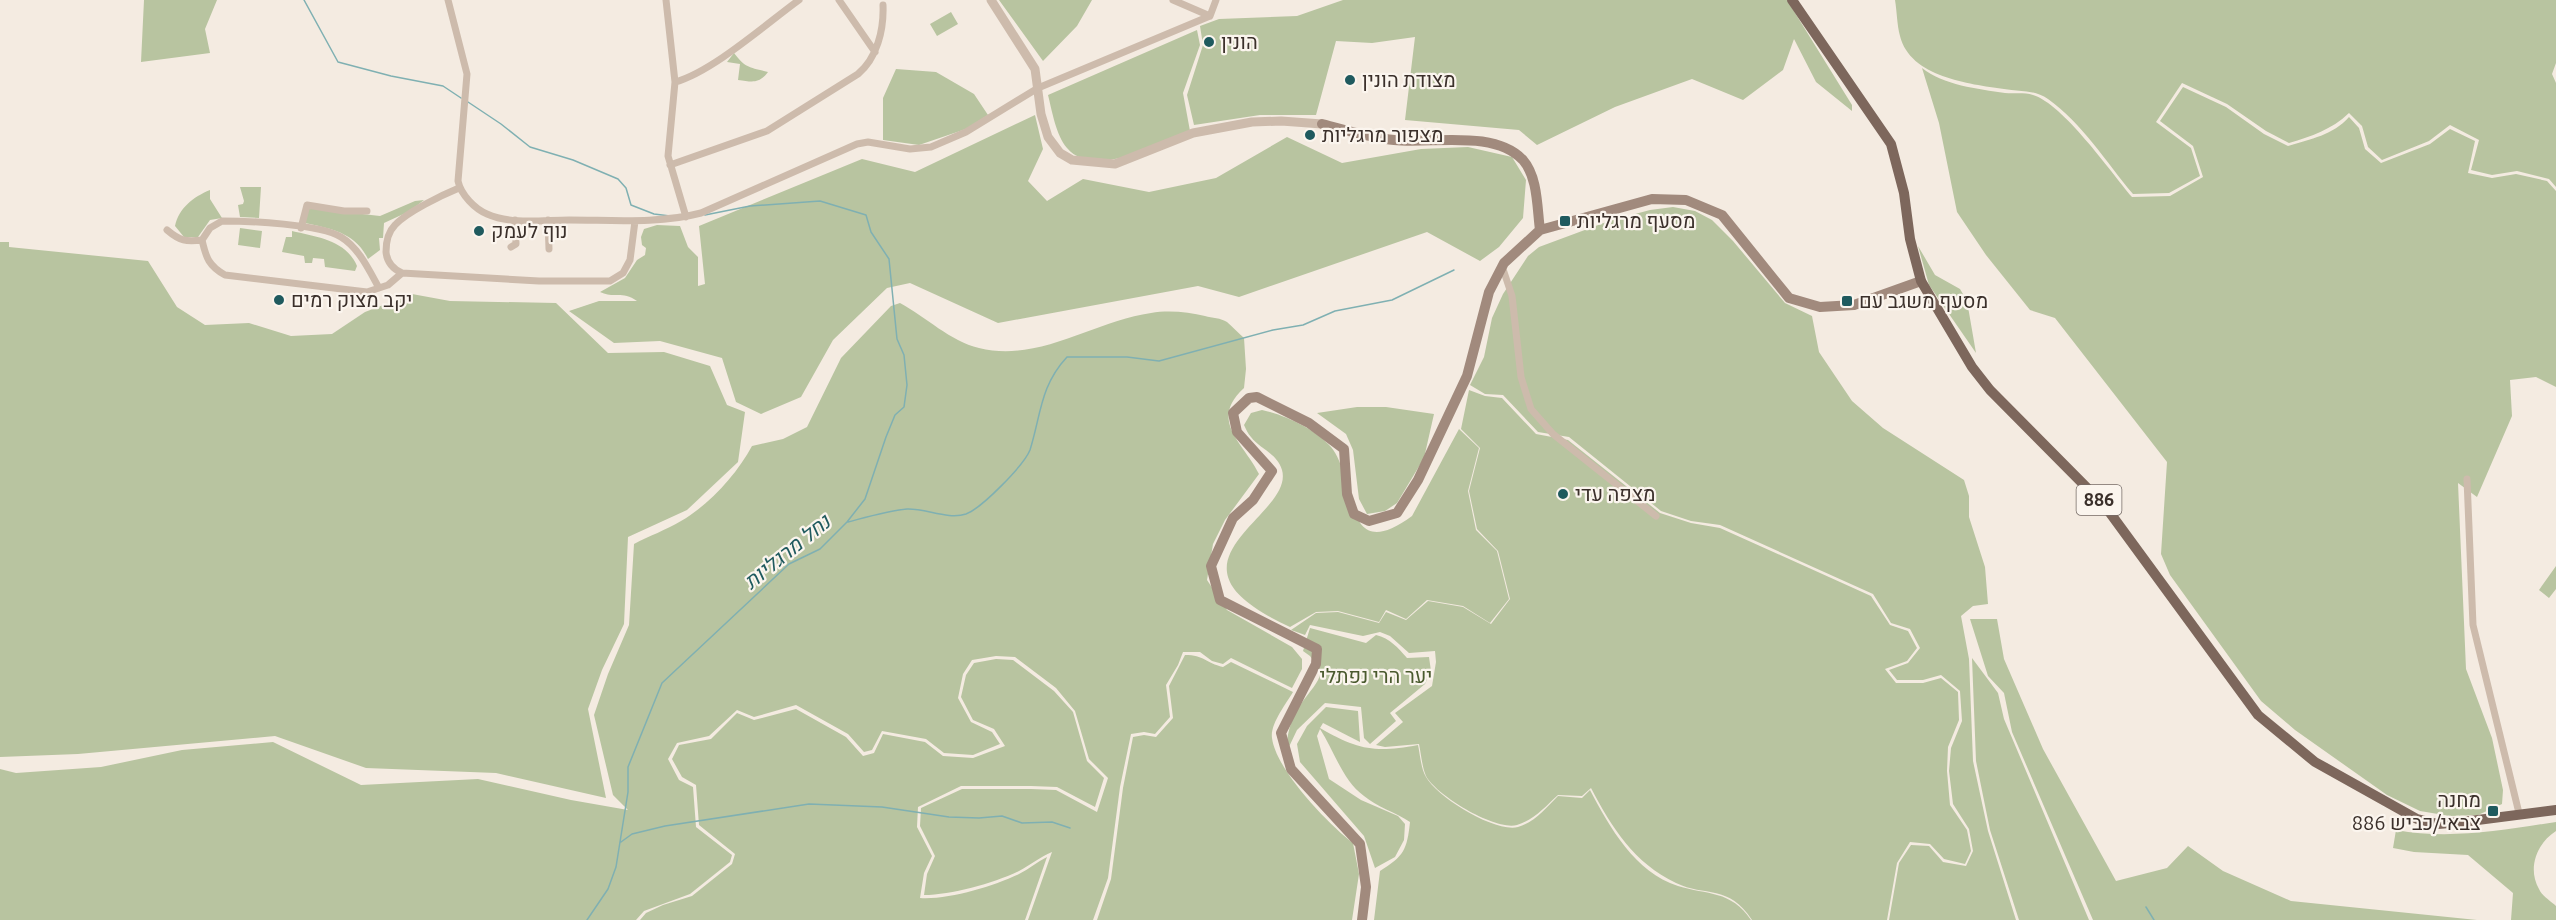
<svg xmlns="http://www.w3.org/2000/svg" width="2556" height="920" viewBox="0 0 2556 920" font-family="Ubuntu,Heebo,sans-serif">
	<rect width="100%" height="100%" fill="#f4ebe1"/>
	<!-- green -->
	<path fill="#b8c4a0" d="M144,0h73l-12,29 5,24 -69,9z
		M999,0h93l-15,26 -34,35z
		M1343,0h444l65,105v6l-36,-29 -22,-43 -11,31 -40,30 -51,-21 -77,28 -78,38 -18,-15 -114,-10 10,-83 -43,6 -36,-2 -20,74h-56l-66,10 -7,-30 16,-50 -3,-19 19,-7 78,-3z
		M1895,0h661v63l-4,11 4,9v104l-7,-8 -32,-8 -25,4 -21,-5 8,-30 -29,-15 -21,16 -47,19 -14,-13 -6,-21 -13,-13c-18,17 -37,23 -60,30l-23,-12 -39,-27 -45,-21 -26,39 35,26 9,28 -31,17 -36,1c-27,-32 -51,-71 -85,-95 -14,-10 -29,-7 -44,-10 -35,-5 -94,-12 -104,-53 -3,-11 -3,-24 -5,-36z
		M951,12l7,12 -21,12 -7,-12z
		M1197,30l3,15 -17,48 7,38c-30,12 -96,49 -123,17 -11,-13 -15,-37 -19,-53z
		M734,53c12,16 16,14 34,19 -9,12 -15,10 -30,8l2,-16 -13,-2z
		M1922,68c21,17 56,21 83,25 9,1 19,-1 28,2 30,9 77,76 99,102l38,-1 33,-19 -10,-31 -33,-25 23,-34 43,20 38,27 24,12c23,-7 45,-11 61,-29l10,11 6,21 16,14 49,-19 20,-15 25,12 -7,32 24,5 24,-4 31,7 9,10v196l-20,-10 -26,3 2,36 -35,81 -19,-14 8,186 26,69 11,52 -1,14 -24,11 -28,1 -30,-5 -33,-16 -92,-65 -34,-29 -91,-126 -9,-21 6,-92 -112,-144 -25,-8 -44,-55 -29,-43 -18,-89z
		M896,69l40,3 38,22 14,21 -22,14 -47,16 -36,-5v-42z
		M1035,115l8,34 -15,32 19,20 36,-22 66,13 67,-14 71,-41 55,26 79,-14 47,-2 44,10 14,23 -3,38 -24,29 -19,14 -53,-29 -188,65 -41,-11 -200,37 -88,-40 -23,5 -54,52 -32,57 -40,17 -25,-12 -14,-44 -62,-17 -46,2 -45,-32 30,-10h38c-15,-11 -23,-2 -37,-9l25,-14 12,-18 8,-5 1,-7 -4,-3 -1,-8 3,-8 13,-4 23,1 8,21 10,10v29l7,-2 -6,-58 163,-67 53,13z
		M240,187h21l-2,31 -19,-1 -2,-12 5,-1 1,-3z
		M210,190v9l12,19 -12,2 -12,17h-14l-9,-11c4,-18 18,-29 35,-36z
		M424,200l-14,11 -26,12 -1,15h-4l1,12 -12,9c-13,-27 -37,-30 -63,-36l4,-15 71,8 35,-15z
		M1673,207l22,4 17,9 21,21 52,62 27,13 7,36 33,49 31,27 81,52 5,16v21l16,50 3,37 -15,2 -12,10 8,43 4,102 15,70 28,89h-127l10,-57 12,-18 18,1 14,16 23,4 7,-15 -4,-22 -16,-25 -4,-33 2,-23 11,-27 -2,-30 -19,-16 -18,5h-26l-8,-10 19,-7 12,-15 -10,-19 -19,-6 -18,-29 -153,-69 -29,-4 -30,-10 -92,-74 -31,-5 -35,-37 -18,-1 -15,-9 14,-28 8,-39 11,-24 25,-38 11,-9 70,-26 41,-11z
		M240,228l22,3 -2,17 -22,-3z
		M292,231c25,6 54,9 65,35l-2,5 -30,-4 -1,-8 -11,-1 -1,5h-7l-1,-7 -22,-4 4,-15h6z
		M0,242h9v5l139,14 29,46 28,18 44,-2 42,13 41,-2 33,-22 47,-18 38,7 106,2 52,50 56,-1 46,14 17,39 18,7 -7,50 -51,48 -59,27 -4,87 -22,46 -14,39 18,89 -110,-25 -130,-5 -91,-32 -197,18 -78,3z
		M1918,246l17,29 25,14 7,12 9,52 -47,-68z
		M900,303c26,14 50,38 79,45 60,15 115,-27 172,-35 17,-3 38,-1 54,3 7,2 16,2 22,6 6,5 11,11 17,16l2,31 -2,19c-36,33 0,55 15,86l-34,46 -12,24 -6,36 20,30 65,37 10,12v10l-10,19 -61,-30 -8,6 -11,-3 -12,-9h-17l-5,13 -12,20 4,32 -15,17 -11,-2 -13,2 -11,53 -12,91 -15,42h-65l24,-68c-12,5 -22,13 -33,19 -25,12 -68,24 -95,24l3,-21 8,-18 -15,-30 1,-18 41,-19h69l25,1 41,22 11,-34 -19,-19 -14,-48 -19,-23 -41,-31 -19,-1 -24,4 -9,14 -5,24 13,24 21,10 8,12 -27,11 -29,-2 -18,-14 -44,-8 -10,19 -8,2 -16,-18 -52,-29 -42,12 -17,-7 -28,26 -32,7 -9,16 11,21 14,7 3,40 36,28 -2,7 -40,32 -46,17 -8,9h-636v-151l16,4 85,-6 81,-17 91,-8 88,43 117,-6 93,21 57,10 -15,-15 -19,-80 14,-41 21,-49 5,-81c15,-8 32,-14 47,-23 28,-16 56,-47 71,-75l31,-7 24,-12 34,-69 50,-52z
		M1469,390l16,6 17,2 34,36 32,6 92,73 31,10 29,5 151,68 19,29 18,6 9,17 -10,13 -22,8 11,14h27l18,-5 17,14 1,28 -11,27 -1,24 3,34 17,25 4,21 -6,13 -21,-5 -14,-15 -20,-2 -13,21 -10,57h-135c-23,-36 -47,-23 -76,-37 -42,-20 -64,-55 -85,-95l-9,8 -24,-1c-12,11 -24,25 -41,30 -22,6 -81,-30 -91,-49 -4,-9 -5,-23 -7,-32l-34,3 -9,-2 27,-23 -8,-9 37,-27 4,-24 -1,-11 -26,2 -19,-17 -10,-4 -17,4 -53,-11 -5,10 -14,-5 25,-17 22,-1 41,11 7,-11 20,8 22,-19 35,6 28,17 19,-25 -12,-48 -21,-22 -8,-38 11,-43 -19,-19z
		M1357,407h29l48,7 -10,44 -27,45 -12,8 -18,3 -8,-15 -6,-49 -7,-16 -29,-21z
		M1262,410c23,5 53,19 69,37 27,32 10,121 81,69l47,-87 20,19 -11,43 8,39 21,21 12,48 -19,24 -27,-17 -36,-6 -21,19 -20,-9 -7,12 -41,-11 -22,1 -26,15c-12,-6 -25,-12 -36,-20 -79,-54 40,-95 28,-137 -5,-17 -22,-21 -31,-33 -3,-3 -5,-8 -7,-12l7,-12z
		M2556,566v23l-7,9 -10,-8z
		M1970,619h27l7,40 39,90 73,132 51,-13 21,-22 35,25 68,30 186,19h-384l-81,-188 -8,-39 -16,-17z
		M1310,628l56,15 10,-8c14,3 22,13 31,23l22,-1 2,14 -6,13 -35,29 6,8 -26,23 -6,-6 -3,-31 -36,-4 -28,27 -10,21c-1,-18 5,-35 16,-50 7,-10 15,-17 18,-29l-11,-16 -7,-5z
		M1185,655c19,0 21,8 38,12l8,-5 62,30c-7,12 -23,32 -21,46 4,32 56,86 81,105l6,31 -7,46h-255l14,-41 12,-91 10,-51 11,-2 12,2 17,-19 -4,-32z
		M1972,658l26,35 6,26 85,201h-70l-29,-90 -14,-69z
		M996,659l17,1 41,31 19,21 14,49 17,17 -9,29 -38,-20 -26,-1h-70l-43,21 -1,20 15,29 -8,17 -4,25c28,2 74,-12 99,-24 10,-5 18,-12 28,-17l-22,63h-385l6,-7 17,-8 29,-9 40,-32 3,-10 -36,-29 -3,-40 -14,-8 -10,-18 7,-14 32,-6 26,-26 17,7 42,-11 50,28 17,19 11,-3 9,-19 42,8 18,14 30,2 32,-12 -11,-17 -21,-9 -12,-23 5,-22 8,-12z
		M1326,707l32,4 2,31 -37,-19 -3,5c38,22 55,25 98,17 2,9 3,24 8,32 11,20 69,56 92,50 17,-5 28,-19 40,-31l24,2 8,-8c20,38 45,82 88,96 29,9 53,4 73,34h-377l6,-49c24,-15 27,-21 30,-49 -15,-10 -33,-15 -46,-26 -22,-16 -30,-46 -44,-67l-3,7 12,43 32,21 37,16 7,8 -1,16 -9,17 -20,11 -11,-32 -64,-74 -3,-18 10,-18z
		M2556,822v9c-19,12 -29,37 -17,58 3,7 12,12 17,17v14h-45l2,-27 -45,-38 -54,-3 -21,-4 3,-18c54,10 106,0 160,-8z"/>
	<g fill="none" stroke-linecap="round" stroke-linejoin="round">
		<!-- stream -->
		<path stroke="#7fb0b2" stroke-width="1.5" d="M304,0l34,62 53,14 52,10 18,12
			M468,102l33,22 29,23 43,13 45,19 8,9 5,17 23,9 16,2
			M848,522c19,-5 39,-11 59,-13 18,-1 41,11 59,5 16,-6 58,-49 64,-64 11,-35 10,-64 37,-93h60l32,4 114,-31 30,-5 32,-14 57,-11 62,-30
			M621,842l11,-8 33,-8 144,-22 73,3 67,10 30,1 23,-2 20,7 30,-1 18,6
			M2146,907l8,13
			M587,920l21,-31 8,-22 12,-75v-25l34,-84 127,-119 31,-15 27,-27 18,-23 21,-62 9,-22 9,-8 3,-22 -3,-30 -7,-16 -8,-80 -18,-27 -5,-17 -46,-14 -70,5 -45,9"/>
		<!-- minor -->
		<path stroke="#cdbbac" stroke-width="7" d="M448,0l19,74 -9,107c3,14 17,28 29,33 25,11 56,6 82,6 43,0 90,4 132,-7l156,-69 11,-2 42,7 21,-2 35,-15 72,-44 172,-72 6,-16
			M666,0l9,82 -7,74 18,61
			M839,0l36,52
			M1173,0l37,16
			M675,82c37,-10 91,-58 124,-82
			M670,165l97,-34 91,-57c19,-16 26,-44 25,-69
			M548,220l1,29
			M301,228l6,-23 37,6h23
			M167,230c13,11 19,12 35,10
			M511,247l5,-3 -1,-24
			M1502,266l10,30 9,81 10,32 22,25 103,82
			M402,273l137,8h71l13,-8 7,-13 5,-39
			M379,288c-10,-18 -20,-40 -38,-51 -21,-13 -92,-16 -119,-16l-12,7 -8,12c4,18 7,26 23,35l142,17 21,-7 14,-12c-9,-4 -15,-11 -16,-21 0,-9 2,-20 9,-27 12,-13 47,-30 64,-37
			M2467,479l6,146 46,188"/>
		<!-- tertiary -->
		<path stroke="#cdbbac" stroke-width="9" d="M991,0l44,69 6,45 7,23 12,16 12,7 43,4 78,-31 59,-11 29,-1 41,3"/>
		<!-- secondary -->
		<path stroke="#a18a7d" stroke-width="10" d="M1322,124c24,6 48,14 72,16 38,4 100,-11 129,20 15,17 14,48 17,70
			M1362,920l4,-33 -6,-43 -69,-75 -10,-36 35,-69 1,-15 -97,-49 -9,-34 22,-48 20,-18 19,-29 -35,-39 -4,-19 16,-15 8,-1 52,26 35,26 3,45 7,20 15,7 28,-8 21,-33 49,-104 22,-84 15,-29 36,-33 112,-31 34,1 36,15 67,83 31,9 34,-2 67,-24"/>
		<!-- primary -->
		<path stroke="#7d675c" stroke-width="10" d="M1792,0l99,144 13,49 6,46 11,42 51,86 18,23 115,116 153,209 57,47 102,57 21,5 24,-2 94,-12"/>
	</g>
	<!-- markers -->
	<g fill="#1f5a5e" stroke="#fbf5ee" stroke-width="2">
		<circle cx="1209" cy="42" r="6"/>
		<circle cx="1350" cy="80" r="6"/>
		<circle cx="1310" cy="135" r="6"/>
		<rect x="1559" y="215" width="12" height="12" rx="3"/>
		<circle cx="479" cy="231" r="6"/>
		<circle cx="279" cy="300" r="6"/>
		<rect x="1841" y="295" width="12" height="12" rx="3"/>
		<circle cx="1563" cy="494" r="6"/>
		<rect x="2487" y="805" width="12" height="12" rx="3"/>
	</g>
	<g text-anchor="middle" stroke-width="4.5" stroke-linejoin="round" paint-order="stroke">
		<!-- shield labels -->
		<rect fill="#fbf5ee" stroke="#756b66" stroke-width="1.5" x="2076.5" y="485" width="45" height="30" rx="4.5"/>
		<g font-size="18" font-weight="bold" fill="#3b302b">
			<text x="2099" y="506">886</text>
		</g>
		<!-- poi labels -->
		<g font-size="20" fill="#3b302b" stroke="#fbf5ee" text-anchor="start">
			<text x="1221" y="49">הונין</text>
			<text x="1362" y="87">מצודת הונין</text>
			<text x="1322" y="142">מצפור מרגליות</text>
			<text x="1577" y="228">מסעף מרגליות</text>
			<text x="491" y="238">נוף לעמק</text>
			<text x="291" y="307">יקב מצוק רמים</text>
			<text x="1859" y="308">מסעף משגב עם</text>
			<text x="1575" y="501">מצפה עדי</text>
			<text x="2481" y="807" text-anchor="end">מחנה<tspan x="2481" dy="23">צבאי/כביש 886</tspan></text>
		</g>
		<!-- park labels -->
		<g font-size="20" fill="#4a5a2e" stroke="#fbf5ee">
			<text x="1376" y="683">יער הרי נפתלי</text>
		</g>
		<!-- water labels -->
		<g font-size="21" font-style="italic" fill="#1f5a5e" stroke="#fbf5ee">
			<text transform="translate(787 552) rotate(-39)" y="7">נחל מרגליות</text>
		</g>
	</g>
</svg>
